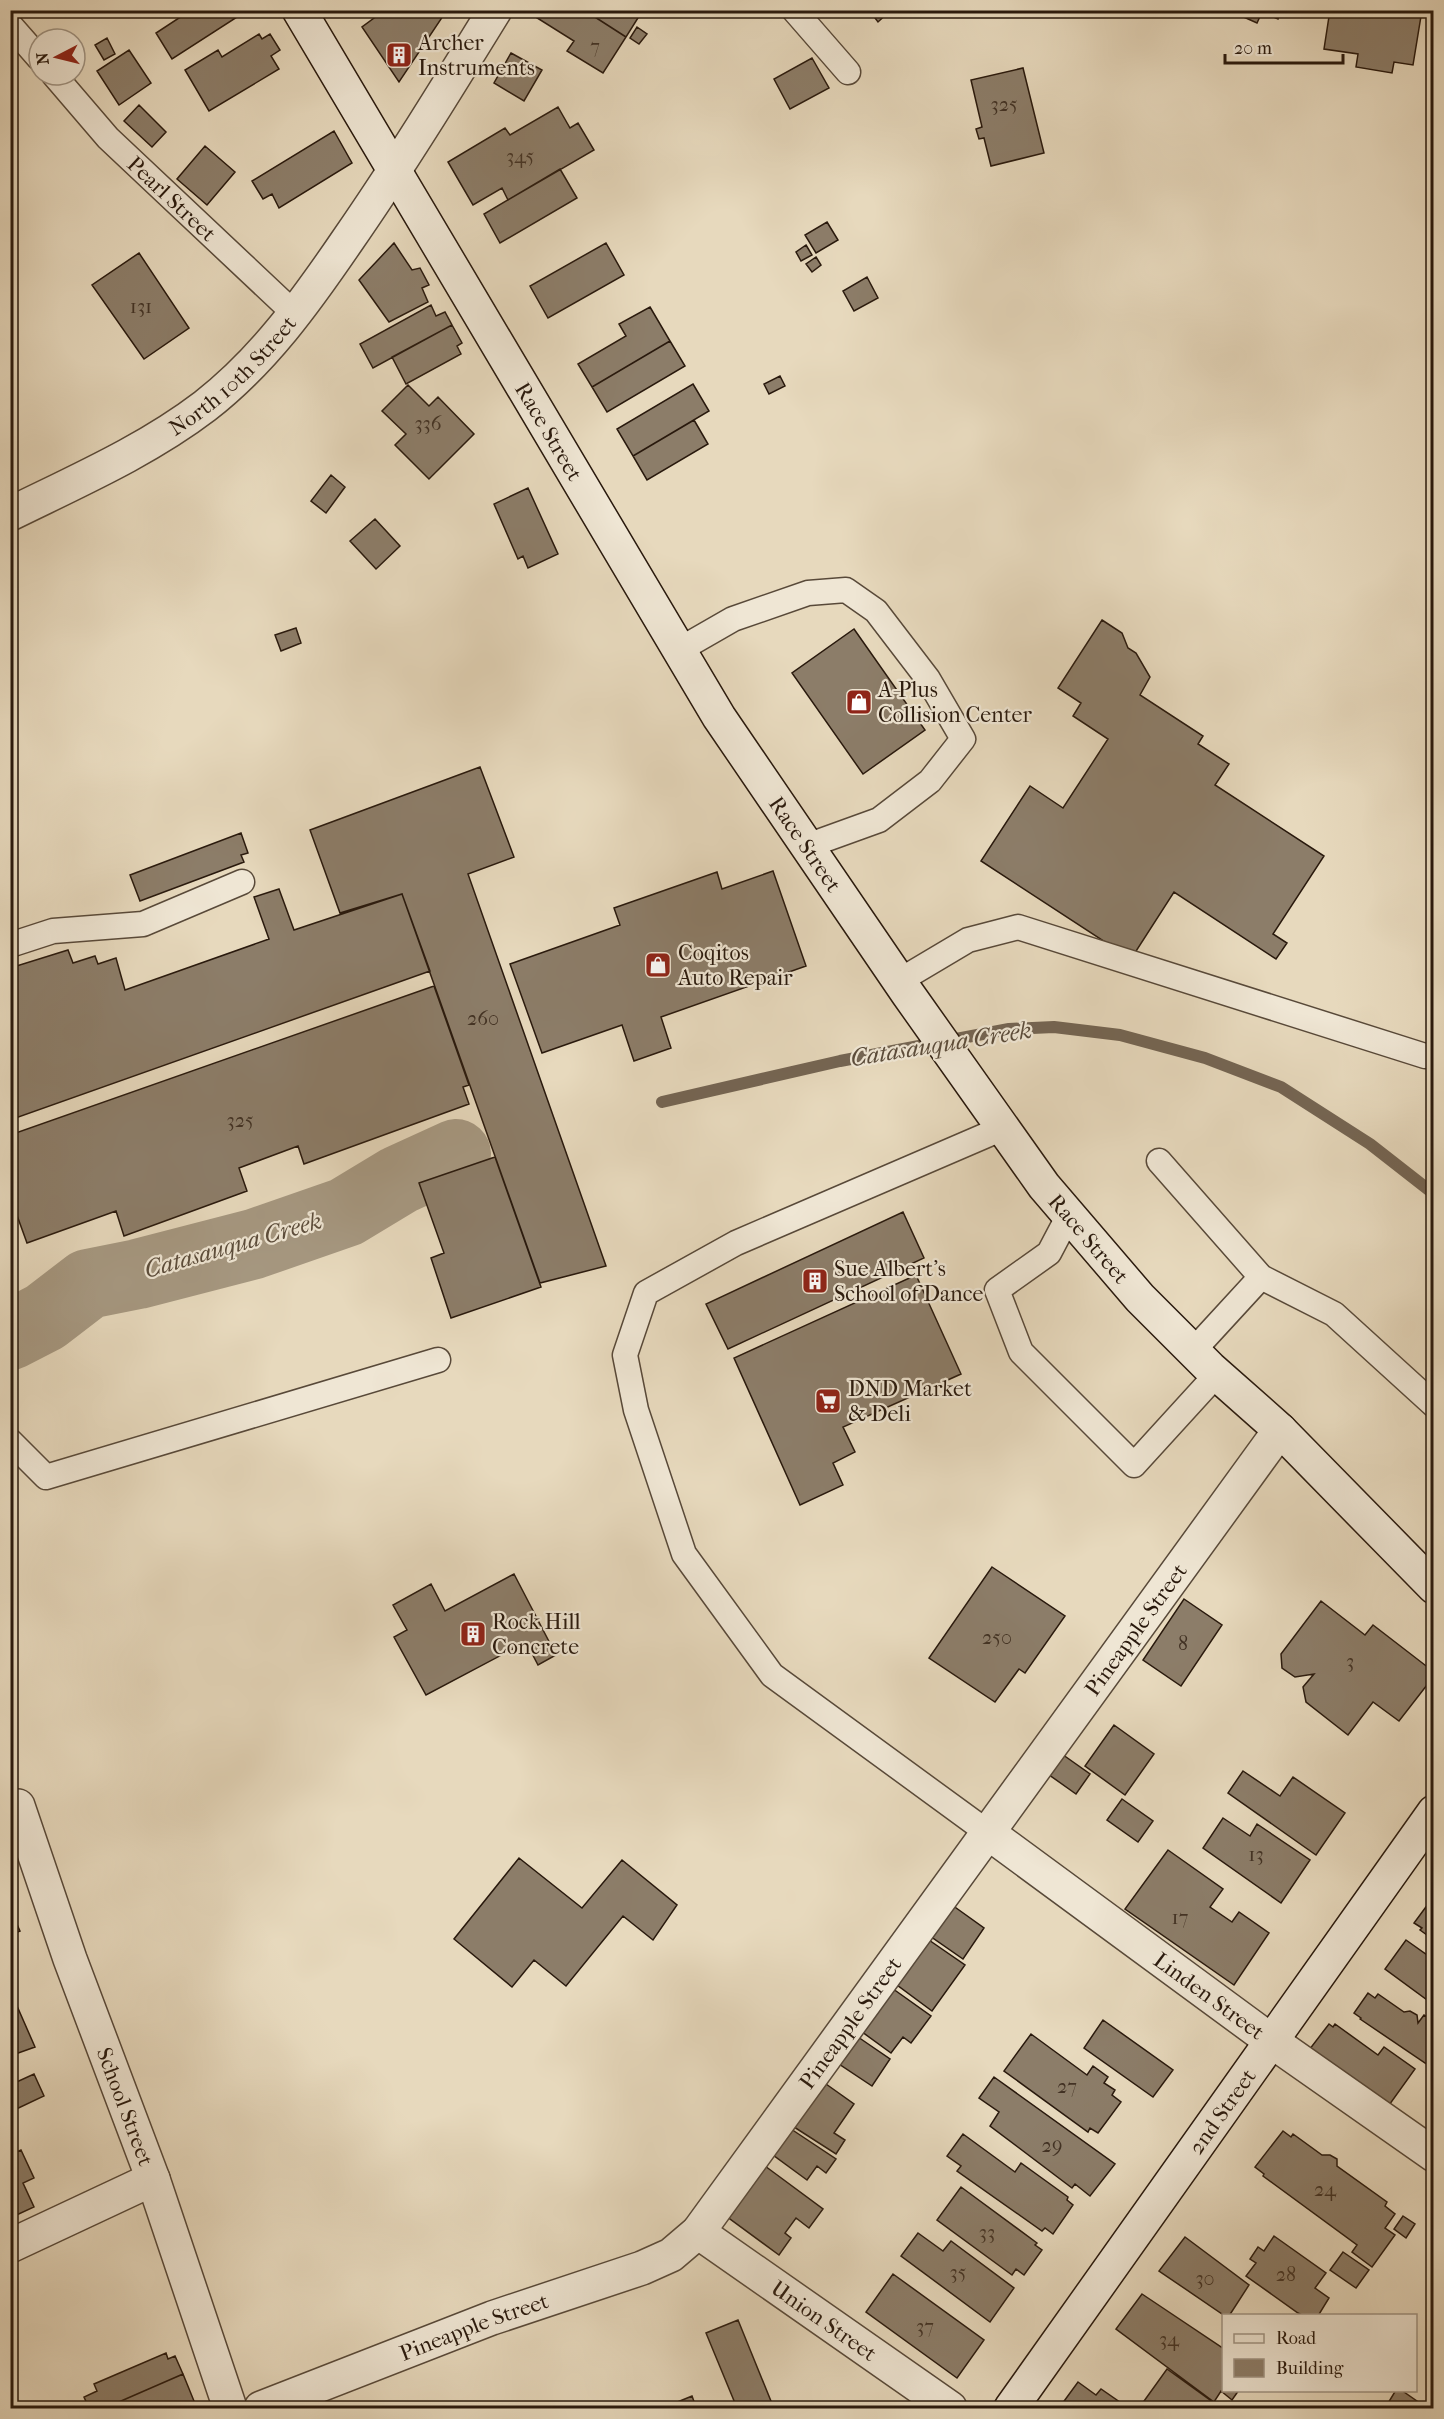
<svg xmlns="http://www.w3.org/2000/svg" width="1444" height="2419" viewBox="0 0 1444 2419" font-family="'IM FELL French Canon',serif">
	<rect width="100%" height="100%" fill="#e7d9bd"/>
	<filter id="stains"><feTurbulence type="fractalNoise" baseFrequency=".00333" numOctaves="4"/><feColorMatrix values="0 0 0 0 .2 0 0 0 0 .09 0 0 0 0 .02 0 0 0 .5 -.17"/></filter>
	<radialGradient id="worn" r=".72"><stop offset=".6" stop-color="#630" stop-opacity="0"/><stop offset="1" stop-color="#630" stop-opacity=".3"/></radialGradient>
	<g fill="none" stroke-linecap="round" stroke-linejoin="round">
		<!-- stream -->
		<path stroke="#746553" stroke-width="12" d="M662,1102l178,-41 169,-32 45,-2 66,8 85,23 76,29 89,57 64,50"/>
		<!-- river -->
		<path stroke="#a69881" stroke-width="70" d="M10,1335l35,-18 43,-33 50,-10 116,-30 92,-32 53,-32 57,-26"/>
	</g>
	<!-- building -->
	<path fill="#8c7d69" stroke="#29190d" stroke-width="1.5" d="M191,10h57l-76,49 -16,-26z
		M385,10h62l-48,72 -37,-55z
		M538,10h46l42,27 -23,36 -36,-22 7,-10 -40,-25z
		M584,10h59l-17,27z
		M869,10h22l-13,12z
		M1228,10h53l-3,9 -16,-7 -5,11z
		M1330,10h92l-9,55 -19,-3 -2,11 -36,-6 2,-13 -34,-5z
		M637,27l10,7 -8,10 -9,-6z
		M259,34l3,5 8,-5 10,16 -9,6 8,13 -70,42 -24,-41 33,-20 4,7z
		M107,38l8,16 -11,6 -9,-15z
		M129,50l22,33 -32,22 -22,-34z
		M511,53l31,17 -18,31 -30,-18z
		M812,58l17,30 -39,21 -16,-30z
		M1023,68l21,85 -53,13 -7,-28 -5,1 -3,-10 6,-2 -11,-47z
		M139,105l27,27 -14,15 -28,-26z
		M558,107l12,21 8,-5 16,27 -86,50 -6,-12 -29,17 -25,-43 57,-34 5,7z
		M334,131l18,32 -73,45 -7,-14 -9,5 -11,-18z
		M205,146l30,26 -28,33 -30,-26z
		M560,169l17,29 -77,45 -16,-29z
		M827,222l11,18 -22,13 -11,-18z
		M394,243l18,27 8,-2 9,17 -7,3 6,14 -39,20 -30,-42z
		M606,243l18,32 -76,43 -18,-32z
		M806,245l6,10 -11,6 -5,-9z
		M139,253l50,75 -45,31 -52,-74z
		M816,257l5,8 -9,7 -6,-8z
		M867,277l11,21 -24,13 -11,-20z
		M431,305l5,11 9,-4 7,13 -79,43 -13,-24z
		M650,307l20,34 -78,46 -14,-23 48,-28 -7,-12z
		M452,325l10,18 -5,3 4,8 -55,30 -14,-27z
		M670,341l15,25 -78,46 -15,-25z
		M780,376l5,10 -16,8 -5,-10z
		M693,384l16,27 -76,45 -16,-27z
		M408,385l21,21 9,-9 36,37 -45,45 -34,-34 11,-11 -24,-23z
		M694,420l14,24 -61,36 -14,-24z
		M331,475l14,12 -19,26 -15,-12z
		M528,488l30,66 -30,14 -5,-12 -5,3 -24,-55z
		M375,519l25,27 -24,23 -26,-28z
		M1102,620l20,13 6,15 8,5 14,24 -10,18 63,41 -5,8 31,20 -14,21 109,71 -51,78 14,9 -11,16 -102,-67 -43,67 -150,-98 49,-75 33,22 45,-69 -35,-23 8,-13 -23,-15z
		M296,628l5,15 -20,8 -6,-16z
		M854,629l71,101 -62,44 -71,-101z
		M480,767l34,90 -46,17 138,392 -66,17 -138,-389 -62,19 -30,-83z
		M241,833l7,20 -7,2 3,7 -104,39 -10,-26z
		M773,871l33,95 -145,51 10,31 -37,13 -12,-36 -80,28 -32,-89 110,-39 -6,-17 103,-36 5,17z
		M279,889l15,41 108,-36 28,77 -420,149v-152l58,-18 5,13 22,-7 3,8 18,-6 9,32 144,-51 -15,-42z
		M434,986l35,99 -6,2 6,17 -165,60 -6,-18 -59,22 8,23 -123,45 -8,-25 -89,32 -17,-47v-61z
		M495,1157l46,130 -90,31 -20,-60 13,-5 -25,-70z
		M903,1212l21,46 -196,91 -22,-45z
		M916,1275l45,99 -118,53 12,25 -22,11 10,22 -43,20 -66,-147z
		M992,1567l73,49 -40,57 -6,-4 -24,33 -66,-44z
		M514,1574l42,81 -18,10 -12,-23 -100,53 -32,-58 13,-7 -14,-25 38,-21 14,27z
		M1184,1599l38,26 -41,61 -38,-26z
		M1321,1601l44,34 8,-10 61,47v4l-35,45 -26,-19 -25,33 -42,-33 -3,-15 11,-13 -19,3 -13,-9 -1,-14z
		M1114,1725l40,29 -29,41 -40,-29z
		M1059,1752l31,22 -14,20 -31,-22z
		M1243,1771l37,25 13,-19 52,36 -29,42 -88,-62z
		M1122,1799l31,22 -15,21 -31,-22z
		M1223,1818l27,18 7,-12 53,36 -29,43 -78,-55z
		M1168,1850l55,39 -13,18 22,15 7,-10 30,21 -35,52 -109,-76z
		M519,1858l63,50 40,-48 55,45 -24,35 -30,-24 -57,70 -32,-26 -22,27 -58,-48z
		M1434,1896v44l-14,-10 2,-2 -8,-5z
		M952,1905l32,23 -21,31 -33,-23z
		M11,1911l9,20 -10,4v-24z
		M926,1938l39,27 -33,46 -39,-29z
		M1406,1940l28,20v45l-49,-36z
		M889,1986l42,30 -20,27 -8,-6 -12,16 -33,-24z
		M10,1990l25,57 -25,9z
		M1368,1993l7,5 3,-4 26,18 6,-1 7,4 1,8 6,-8 10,6v31l-4,5 4,2v10l-74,-50 1,-1 -7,-5z
		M1103,2020l70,50 -20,27 -69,-49z
		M1329,2024l4,3 2,-3 43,31 6,-8 31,22 -28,39 -78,-58z
		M1031,2034l56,41 6,-9 15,11 -4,6 11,7 -3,5 9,7 -23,31 -8,-5 -2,4 -84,-61z
		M858,2037l32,22 -18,27 -33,-22z
		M34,2074l10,22 -34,16v-27z
		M994,2077l121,87 -25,32 -15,-12 -3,4 -82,-62 9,-14 -20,-14z
		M826,2084l28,20 -20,29 11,7 -9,14 -42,-27z
		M791,2129l45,30 -10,14 -9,-7 -10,14 -34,-25z
		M1283,2131l8,6 2,-3 29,21h8l7,4v7l50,36 -2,4 10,8 -10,14 10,7 -23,32 -20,-15 5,-7 -94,-69 1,-2 -9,-7z
		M963,2134l52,38 6,-9 47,34 -1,3 6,5 -20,29 -8,-6 -3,3 -85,-60 4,-5 -14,-10z
		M21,2150l13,28 -11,5 11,24 -24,11v-63z
		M765,2166l58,43 -14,19 -13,-10 -11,15 6,5 -12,17 -53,-39z
		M961,2187l76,56 -2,2 7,5 -18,25 -8,-6 -4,6 -75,-55z
		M1403,2216l12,8 -9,14 -12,-9z
		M918,2233l25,18 8,-10 63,47 -24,34 -89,-66z
		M1274,2236l52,37 -11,15 14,10 -11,18h-14l-6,-3 -52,-37 10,-13 -6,-4 8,-12 6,4z
		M1185,2237l64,48 -20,31h-4l-66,-45z
		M1343,2252l26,18 -13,18 -26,-18z
		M893,2274l91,66 -27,38 -91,-66z
		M1142,2294l82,55v41h15l-7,10 -11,-9 -7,11 -98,-73z
		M738,2320l35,86 -7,2h-29l-31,-75z
		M166,2353l2,6 7,-3 8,18 -78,34h-16l-5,-11 13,-6 -3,-7z
		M1167,2369l54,39h-82z
		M183,2374l11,27 -18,7h-71z
		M1078,2382l18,13 5,-6 26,18 -68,1z
		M1396,2390h5l26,18h-42z
		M692,2396l4,11 10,-4 2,5h-31l-2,-5z"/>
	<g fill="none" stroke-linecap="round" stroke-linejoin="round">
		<defs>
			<g id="service">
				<path d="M794,10l54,62"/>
				<path d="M10,25l29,33"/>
				<path id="s1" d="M54,75l54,63 188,177"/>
				<path d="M679,650l54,-31 75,-26 38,-3 30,21 52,68 35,60 -33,42 -51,39 -72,26"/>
				<path d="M10,945l43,-14 90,-7 99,-42"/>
				<path d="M899,981l69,-41 50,-13 407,129"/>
				<path d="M1159,1161l102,116 73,37 100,91"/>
				<path d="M1069,1215l-20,38 -52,37 24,62 113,113 83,-91"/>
				<path d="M1193,1351l68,-74"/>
				<path d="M10,1441l36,36 392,-117"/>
				<path d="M987,1832l-215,-157 -88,-121 -48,-144 -11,-55 21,-62 90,-50 267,-115"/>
			</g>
			<g id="minor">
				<path id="s2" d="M10,514c67,-33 136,-63 195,-108 59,-46 101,-105 142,-165 52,-75 100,-153 148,-231"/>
				<path id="s3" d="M10,1810l8,-4 52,153 83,220 77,229"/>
				<path id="s4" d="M987,1832l283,208 164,115"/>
				<path id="s5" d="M698,2232l252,176"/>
				<path d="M10,2246l143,-67"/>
				<path id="s6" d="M261,2408l231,-90 150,-50 29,-13 27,-23 582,-802"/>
			</g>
			<g id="secondary">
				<path id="s7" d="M299,10l420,707 189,277 136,192 96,112 70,70 70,62 154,157"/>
				<path id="s8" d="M1011,2408l423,-596"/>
			</g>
		</defs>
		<!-- service casing -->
		<use href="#service" stroke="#584939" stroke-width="27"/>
		<!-- minor casing -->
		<use href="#minor" stroke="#584939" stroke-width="36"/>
		<!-- secondary casing -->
		<use href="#secondary" stroke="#29190d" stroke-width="36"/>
		<!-- service -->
		<use href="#service" stroke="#efe6d4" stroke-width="24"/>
		<!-- minor -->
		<use href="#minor" stroke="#efe6d4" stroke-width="33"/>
		<!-- secondary -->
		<use href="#secondary" stroke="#efe6d4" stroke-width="33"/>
	</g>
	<!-- icons -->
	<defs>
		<symbol id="building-square" viewBox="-11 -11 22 22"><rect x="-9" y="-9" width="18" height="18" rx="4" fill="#8f2418" stroke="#efe6d4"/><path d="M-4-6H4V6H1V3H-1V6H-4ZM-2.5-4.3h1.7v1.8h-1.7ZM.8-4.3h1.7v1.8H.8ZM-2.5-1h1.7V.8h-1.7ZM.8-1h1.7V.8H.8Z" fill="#fff"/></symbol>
		<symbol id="shop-square" viewBox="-11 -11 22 22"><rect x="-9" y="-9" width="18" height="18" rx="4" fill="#8f2418" stroke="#efe6d4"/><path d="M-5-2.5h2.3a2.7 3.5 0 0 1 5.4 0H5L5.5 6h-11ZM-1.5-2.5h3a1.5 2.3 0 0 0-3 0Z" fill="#fff"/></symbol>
		<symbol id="supermarket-square" viewBox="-11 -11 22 22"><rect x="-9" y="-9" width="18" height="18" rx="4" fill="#8f2418" stroke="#efe6d4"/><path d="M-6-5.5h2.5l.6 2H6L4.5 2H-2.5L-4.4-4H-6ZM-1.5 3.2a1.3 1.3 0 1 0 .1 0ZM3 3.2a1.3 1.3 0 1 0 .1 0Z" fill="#fff"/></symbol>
	</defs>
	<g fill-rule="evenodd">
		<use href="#building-square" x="384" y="40" width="30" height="30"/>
		<use href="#shop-square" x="844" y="687" width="30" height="30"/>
		<use href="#shop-square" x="643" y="950" width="30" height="30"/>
		<use href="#building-square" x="800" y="1266" width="30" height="30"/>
		<use href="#supermarket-square" x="813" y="1386" width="30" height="30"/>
		<use href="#building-square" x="458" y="1619" width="30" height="30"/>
	</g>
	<g text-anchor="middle" stroke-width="4.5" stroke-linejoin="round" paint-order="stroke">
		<!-- number labels -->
		<g font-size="20" fill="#423224">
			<text x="595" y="53">7</text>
			<text x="1004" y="111">325</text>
			<text x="520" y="163">345</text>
			<text x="141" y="313">131</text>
			<text x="428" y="430">336</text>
			<text x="483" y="1025">260</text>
			<text x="240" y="1127">325</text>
			<text x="997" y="1644">250</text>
			<text x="1183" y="1650">8</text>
			<text x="1350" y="1668">3</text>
			<text x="1256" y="1861">13</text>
			<text x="1180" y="1924">17</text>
			<text x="1067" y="2093">27</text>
			<text x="1052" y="2152">29</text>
			<text x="1325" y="2196">24</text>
			<text x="987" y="2239">33</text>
			<text x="958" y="2279">35</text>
			<text x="1286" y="2281">28</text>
			<text x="1205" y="2285">30</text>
			<text x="925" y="2333">37</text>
			<text x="1169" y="2346">34</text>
		</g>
		<!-- poi labels -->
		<g font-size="22" fill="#29190d" stroke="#efe6d4" text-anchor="start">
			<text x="418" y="50">Archer<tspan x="418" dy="25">Instruments</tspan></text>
			<text x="878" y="697">A-Plus<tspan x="878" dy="25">Collision Center</tspan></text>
			<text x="678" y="960">Coqitos<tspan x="678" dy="25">Auto Repair</tspan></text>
			<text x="834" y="1276">Sue Albert's<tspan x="834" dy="25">School of Dance</tspan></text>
			<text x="848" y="1396">DND Market<tspan x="848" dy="25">&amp; Deli</tspan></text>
			<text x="492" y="1629">Rock Hill<tspan x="492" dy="25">Concrete</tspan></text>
		</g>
		<!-- street labels -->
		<g font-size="22" fill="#29190d" stroke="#efe6d4">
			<text dy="8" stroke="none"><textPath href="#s1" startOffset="171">Pearl Street</textPath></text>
			<text dy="8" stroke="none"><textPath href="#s2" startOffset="264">North 10th Street</textPath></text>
			<text dy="8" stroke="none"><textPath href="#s7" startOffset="490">Race Street</textPath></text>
			<text dy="8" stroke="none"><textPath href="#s7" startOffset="976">Race Street</textPath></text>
			<text dy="8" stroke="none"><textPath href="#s7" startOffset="1462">Race Street</textPath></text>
			<text dy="8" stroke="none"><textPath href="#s6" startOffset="1218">Pineapple Street</textPath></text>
			<text dy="8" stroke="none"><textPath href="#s4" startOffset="276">Linden Street</textPath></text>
			<text dy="8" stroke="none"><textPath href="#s6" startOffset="732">Pineapple Street</textPath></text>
			<text dy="8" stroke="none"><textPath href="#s3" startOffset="328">School Street</textPath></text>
			<text dy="8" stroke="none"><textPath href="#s8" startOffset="364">2nd Street</textPath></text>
			<text dy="8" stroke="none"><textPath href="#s5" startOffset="154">Union Street</textPath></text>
			<text dy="8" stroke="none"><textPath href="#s6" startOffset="228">Pineapple Street</textPath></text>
		</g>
		<!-- water labels -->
		<g font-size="24" font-style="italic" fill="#5b4c3b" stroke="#efe6d4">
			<text transform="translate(941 1044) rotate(-9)" y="8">Catasauqua Creek</text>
			<text transform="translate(233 1245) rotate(-16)" y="8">Catasauqua Creek</text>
		</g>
	</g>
	<!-- margin -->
	<rect width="1444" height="2419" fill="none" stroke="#e7d9bd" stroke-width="36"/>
	<rect x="12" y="12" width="1420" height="2395" fill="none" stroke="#29190d" stroke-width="3"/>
	<rect x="18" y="18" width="1408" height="2383" fill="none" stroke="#29190d" stroke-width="1.5"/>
	<!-- legend -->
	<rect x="1222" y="2314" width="195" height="78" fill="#efe6d4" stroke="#a09484" stroke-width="1.5"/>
	<rect x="1234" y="2334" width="30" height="9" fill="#efe6d4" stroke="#a09484" stroke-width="1.5"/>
	<text x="1276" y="2344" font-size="18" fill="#29190d">Road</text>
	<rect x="1234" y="2359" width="30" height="18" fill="#8c7d69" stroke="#a09484" stroke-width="1.5"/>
	<text x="1276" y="2374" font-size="18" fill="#29190d">Building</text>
	<!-- north arrow -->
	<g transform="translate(57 57) rotate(263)"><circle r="28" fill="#efe6d4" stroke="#a09484" stroke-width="1.5"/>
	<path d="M0-4.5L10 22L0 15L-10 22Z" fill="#8f2418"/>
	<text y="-9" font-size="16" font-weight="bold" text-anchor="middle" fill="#29190d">N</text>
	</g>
	<!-- scale -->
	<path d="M1225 54v9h118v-9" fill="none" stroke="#29190d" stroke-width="3"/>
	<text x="1234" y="54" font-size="18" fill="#29190d" stroke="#efe6d4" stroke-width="4.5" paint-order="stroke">20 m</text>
	<rect width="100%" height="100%" filter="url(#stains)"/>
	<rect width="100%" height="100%" fill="url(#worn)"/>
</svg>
